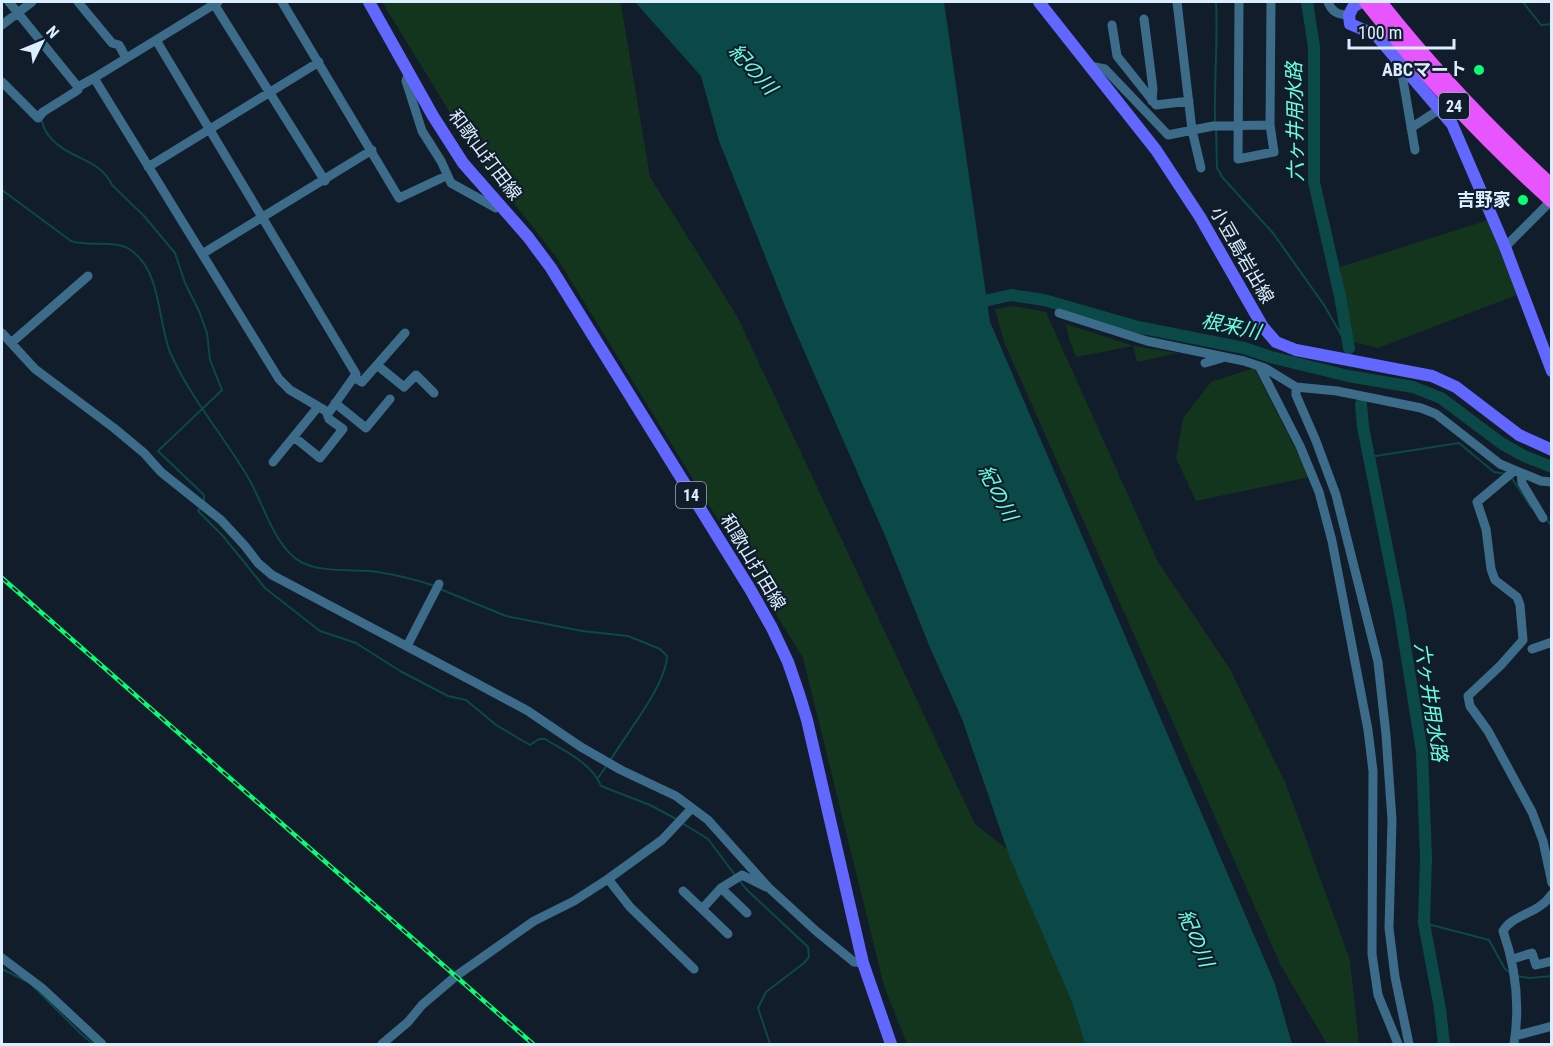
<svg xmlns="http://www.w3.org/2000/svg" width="1553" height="1046" viewBox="0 0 1553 1046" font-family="'Roboto Condensed','Noto Sans JP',sans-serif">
	<rect width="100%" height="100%" fill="#111d2a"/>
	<!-- green -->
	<path fill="#13341d" d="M382,2h237l2,2 29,173 87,139 238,508 32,25 65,153 13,42h-178l-23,-58 -81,-328 -246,-400 -81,-103z
		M1488,220l29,75 -139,53 -25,-6 -13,-75z
		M1013,306l33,6 112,250 72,107 55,113 65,178 9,84h-32l-46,-78 -277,-624 -9,-33z
		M1066,324l68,22 44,7 -41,9 -4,-16 -57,11 -7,-18z
		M1254,368l56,109 -114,24 -20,-43 7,-40 28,-36z"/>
	<!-- water -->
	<path fill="#0b4948" d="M635,2h309l46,320 285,662 17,60h-207l-13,-42 -62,-144 -48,-139 -31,-69 -45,-112 -95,-217 -72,-180 -18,-65z"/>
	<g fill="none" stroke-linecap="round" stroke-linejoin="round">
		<!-- stream -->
		<path stroke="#0b4948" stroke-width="2" d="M1523,2l18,23 11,-1
			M41,119c2,5 4,13 8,17 19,24 50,21 63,49l32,31 31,37 10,30 14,28 8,22 3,27 12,30 -64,61 46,44v7
			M1215,122c-1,-40 3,-80 1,-120
			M1216,128l1,40 6,10 50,55 51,72 25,43
			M2,190l69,51c17,6 44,-1 58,8 33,21 28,70 41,103 20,46 54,84 79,127 14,24 26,69 52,83 20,11 54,7 77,10 18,3 39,8 57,14
			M1369,457l90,-14 35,29 12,2
			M1511,477l20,30
			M201,507l-3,4 25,25 42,52 55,43 36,12 44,28 48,25 18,4 30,25 34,20 9,-6h6c19,12 47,24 56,47l49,19 28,15
			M1546,519l6,7
			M440,589l66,27 76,15 46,5 32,13 7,7c-1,30 -41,77 -57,105
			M598,778l9,-13
			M682,823l26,16 27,36
			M739,880l7,9 62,58 1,10 -5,6 -38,29 -8,16 12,36
			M1424,923l65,17 16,29 6,4
			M2,969l24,12
			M1516,976l14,2 22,-2
			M33,986l48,48 12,10"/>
		<!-- river -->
		<path stroke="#0b4948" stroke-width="12" d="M1307,2l7,45v135l26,114 9,52
			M971,304l40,-9 33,5 94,27 106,21 27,9 77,19 65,11 28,11 60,45 23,13 28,11
			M1361,404l2,23 36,181 23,144 4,106 -2,65 16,86 4,35"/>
		<!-- minor -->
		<path stroke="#3c6c89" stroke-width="9" d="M9,2l69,85
			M78,2l34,41 7,2 7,13
			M218,2l-124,76 185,301 11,11 36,21 3,8 14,10 -23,29 -26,-21
			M282,2l117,196 47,-22
			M1177,2l15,128 9,38
			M1239,2l-1,157 36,-7 -4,-27 1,-123
			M1328,2c4,10 10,13 21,13
			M214,4l111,177
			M1144,19l9,70 -1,12
			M2,25l30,-23
			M1112,25l5,31 39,49 33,-4
			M156,40l200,334 -26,37h-4
			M1400,62l15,88
			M1090,66l15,3 63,66 45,-9 57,-1
			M410,76l-3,2 -1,3 16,50 19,30 10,22 45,25 4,-1
			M2,82l36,36 5,-6 35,-22v-3l16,-9
			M1411,128l29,-19
			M148,167l171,-105
			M1505,247l47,-47
			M202,254l170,-104
			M1059,313l88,28 97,20 21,7 31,19 41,4 84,17 15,6 64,50 41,17 11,1
			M2,333l33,36 79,59 30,25 17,19 60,48 24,26 13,17 14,12 204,108 52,28 53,36 40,23 55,26 32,24 60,67 48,44 38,31 9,1
			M11,343l77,-67
			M1205,363l17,-5
			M377,365l27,22 12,-12 18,18
			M1259,366l41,80 19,46 13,49 36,189 5,41 -1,183 6,41 20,49
			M355,378l7,4 43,-49
			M1296,387v8l20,46 20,54 42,167 8,73 6,85 -3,108 6,49 14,67
			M335,403l31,25 24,-29
			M273,462l45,-55
			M1514,471l-37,31 9,27 5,40 4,11 22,17 3,8 3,35 -22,25 -33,31 2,10 18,25 44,81 11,29 9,42
			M1521,473l1,10 21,35
			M407,646l32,-62
			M1532,649l20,-7
			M608,879l22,28 64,62
			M721,888l-19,21 26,25
			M683,891l19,18
			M747,913l-26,-25 21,-13 24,12
			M2,958l40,30 60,56
			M1513,959l19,-6 4,12 16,-4
			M1515,1036l37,-10
			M382,1044l26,-22 14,-17 34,-29 78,-55 40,-20 34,-22 54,-39 30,-32
			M1514,1044c6,-38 2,-76 -11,-113 11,-18 35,-16 49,-37"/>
		<!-- major -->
		<path stroke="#6167ff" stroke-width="12" d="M369,2l64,114 30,47 65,74 23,31 199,321 22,39 16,34 11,32 8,26 56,243 28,81
			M1039,2l117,148 44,67 63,110 13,15 20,8 136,26 24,11 63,48 33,15
			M1361,2l-8,5 -4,8 1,9 26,11 76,89 53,123 47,124"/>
		<!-- highway -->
		<path stroke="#e755ff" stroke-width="14" d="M1366,2c56,71 118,138 186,199
			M1380,2c52,66 110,127 172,184"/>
		<defs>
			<path id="rail" d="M2,578l531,466"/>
		</defs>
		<!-- rail casing -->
		<use href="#rail" stroke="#06ff73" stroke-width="4.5"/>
		<!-- rail -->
		<use href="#rail" stroke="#111d2a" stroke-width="2" stroke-dasharray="7" stroke-linecap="butt"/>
	</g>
	<!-- markers -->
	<g fill="#06ff73" stroke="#111d2a" stroke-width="2">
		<circle cx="1479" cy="70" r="6"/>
		<circle cx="1523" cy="200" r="6"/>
	</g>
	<g text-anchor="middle" stroke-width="4.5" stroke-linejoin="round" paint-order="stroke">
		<!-- shield labels -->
		<g fill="#111d2a" stroke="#9eafbf" stroke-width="1.5">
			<rect x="1439" y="93" width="30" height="26" rx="4.5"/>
			<rect x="676" y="482" width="30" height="26" rx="4.5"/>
		</g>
		<g font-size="16" font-weight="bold" fill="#daeeff">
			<text x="1454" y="112">24</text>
			<text x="691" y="501">14</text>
		</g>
		<!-- poi labels -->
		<g font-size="18" font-weight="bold" fill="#daeeff" stroke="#111d2a" text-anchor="end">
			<text x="1467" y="76">ABCマート</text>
			<text x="1511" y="206">吉野家</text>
		</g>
		<!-- street labels -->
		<g font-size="18" fill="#daeeff" stroke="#111d2a">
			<text transform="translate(485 155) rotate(53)" y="6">和歌山打田線</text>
			<text transform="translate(1242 255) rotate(60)" y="6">小豆島岩出線</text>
			<text transform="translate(753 562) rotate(59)" y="6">和歌山打田線</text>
		</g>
		<!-- water labels -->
		<g font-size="20" font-style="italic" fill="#68ffe1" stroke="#111d2a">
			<text transform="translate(753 69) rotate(48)" y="7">紀の川</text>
			<text transform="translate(1295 122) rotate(-91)" y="7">六ヶ井用水路</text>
			<text transform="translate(1231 326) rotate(12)" y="7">根来川</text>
			<text transform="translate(998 493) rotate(62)" y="7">紀の川</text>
			<text transform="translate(1431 702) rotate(81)" y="7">六ヶ井用水路</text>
			<text transform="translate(1196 938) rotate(67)" y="7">紀の川</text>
		</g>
	</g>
	<!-- border -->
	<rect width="1553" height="1046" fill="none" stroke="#daeeff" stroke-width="6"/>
	<!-- north arrow -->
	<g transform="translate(42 42) rotate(47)" stroke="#111d2a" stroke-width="4.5" paint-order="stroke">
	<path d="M0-4.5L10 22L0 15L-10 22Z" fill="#daeeff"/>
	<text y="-9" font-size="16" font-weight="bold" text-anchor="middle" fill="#daeeff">N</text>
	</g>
	<!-- scale -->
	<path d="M1349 39v9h105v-9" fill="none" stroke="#daeeff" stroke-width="3"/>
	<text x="1358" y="39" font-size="18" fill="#daeeff" stroke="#111d2a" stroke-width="4.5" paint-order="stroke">100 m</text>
</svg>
